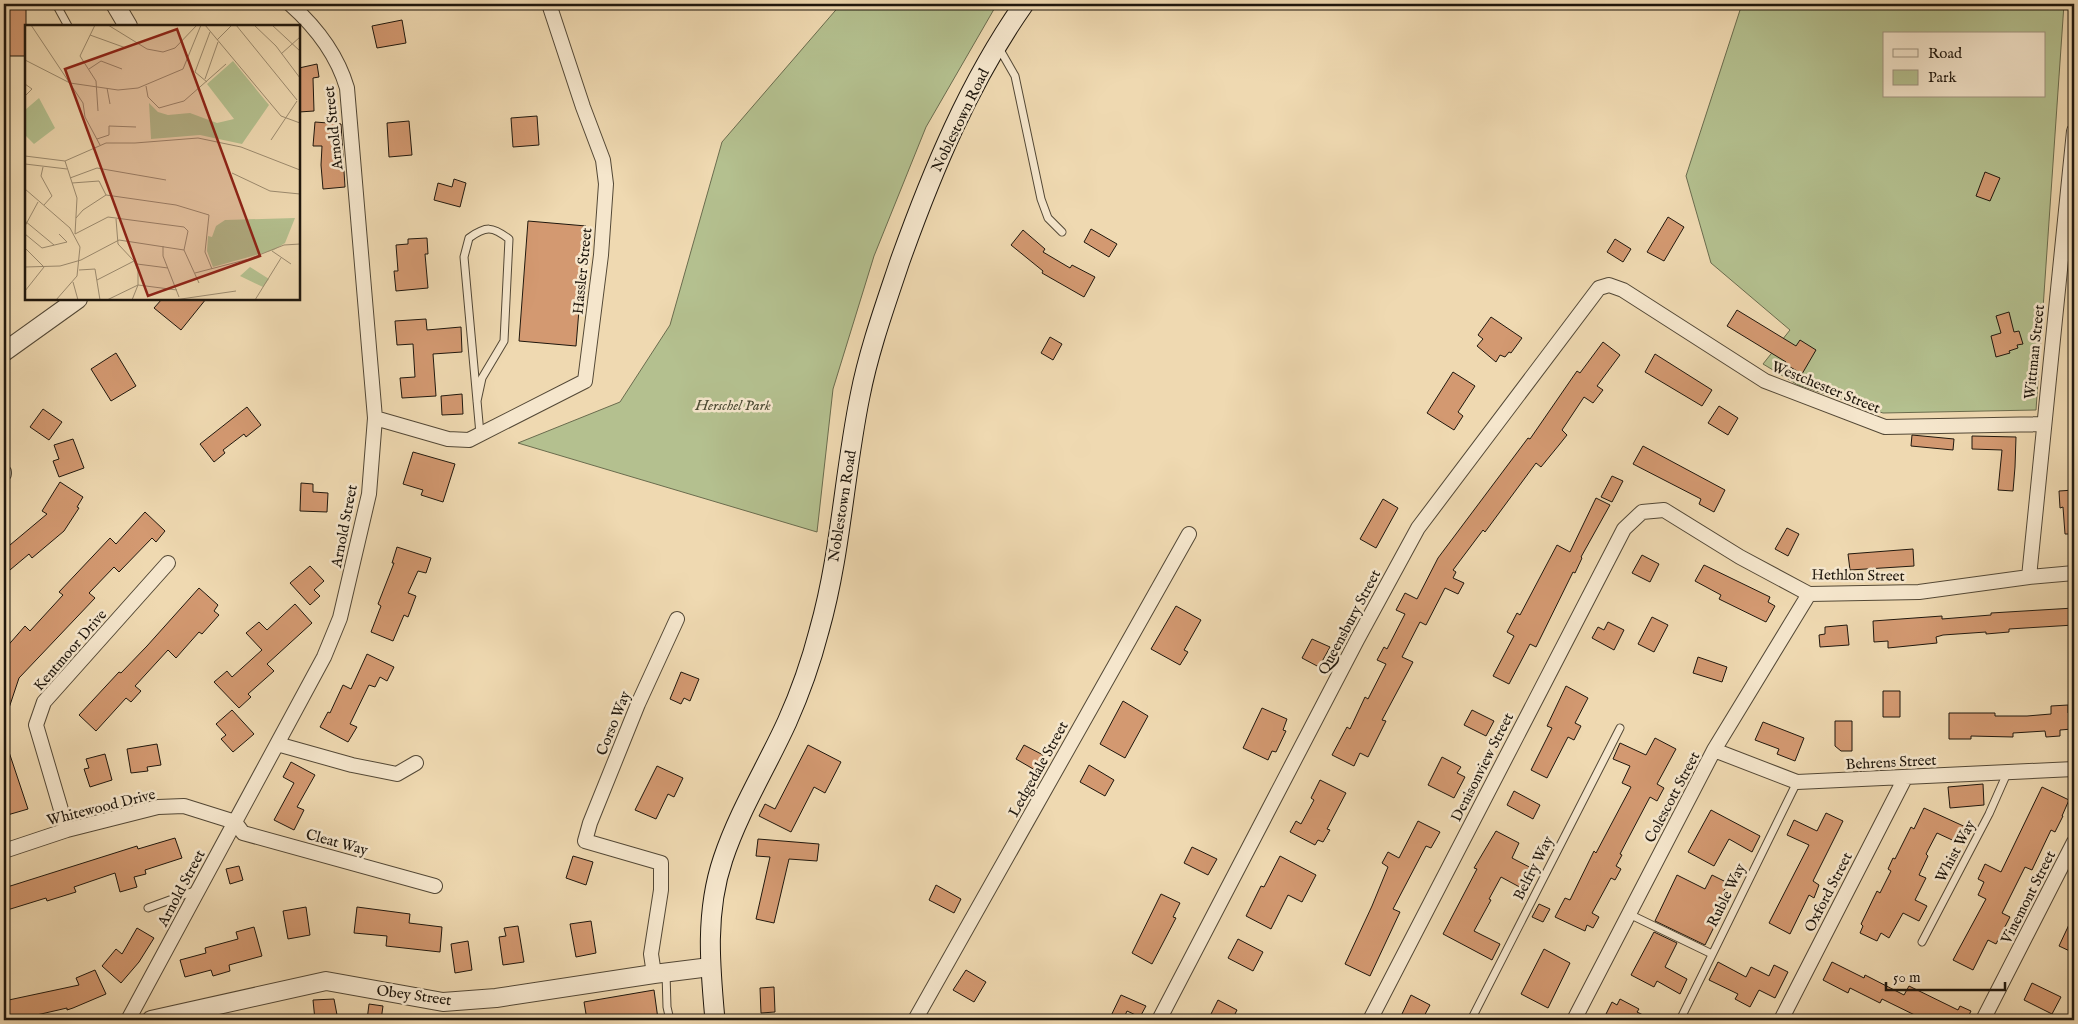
<svg xmlns="http://www.w3.org/2000/svg" width="2078" height="1024" viewBox="0 0 2078 1024" font-family="'IM FELL English',serif">
	<rect width="100%" height="100%" fill="#efd9b1"/>
	<filter id="stains"><feTurbulence type="fractalNoise" baseFrequency=".004" numOctaves="4"/><feColorMatrix values="0 0 0 0 .2 0 0 0 0 .09 0 0 0 0 .02 0 0 0 .5 -.17"/></filter>
	<radialGradient id="worn" r=".72"><stop offset=".6" stop-color="#630" stop-opacity="0"/><stop offset="1" stop-color="#630" stop-opacity=".3"/></radialGradient>
	<!-- green -->
	<path fill="#b4c08f" stroke="#6a6c4e" fill-rule="evenodd" d="M841,4h156l-71,123 -52,129 -41,133 -16,143 -299,-89 102,-41 50,-77 52,-183z
		M1742,4h322l-28,406 -153,3 -85,-28 -35,-21 27,-34 -79,-67 -25,-87zM1884,34h160v62h-160z"/>
	<!-- building -->
	<path fill="#d39971" stroke="#1f170d" d="M4,4h16v3h6v49h-21l-1,-2z
		M402,20l4,23 -29,5 -5,-22z
		M317,64l2,13 -6,1 1,33 -15,1v-44z
		M537,116l2,29 -26,2 -2,-29z
		M409,121l3,34 -23,2 -2,-34z
		M315,122l26,2 4,63 -22,2 -2,-24 1,-19h-9z
		M1985,172l15,6 -10,23 -14,-5z
		M454,179l12,4 -6,24 -26,-7 4,-17 14,4z
		M1668,217l16,10 -20,34 -17,-9z
		M528,221l58,5 -10,120 -57,-5z
		M1091,229l26,15 -8,13 -25,-15z
		M1023,230l22,19 -2,3 27,16 2,-3 23,12 -11,20 -42,-24 1,-2 -32,-26z
		M427,238l1,16h-3l3,34 -32,3 -2,-20h4l-2,-26 12,-1v-5z
		M1615,239l16,10 -8,13 -16,-10z
		M162,299h44l-25,31 -27,-22z
		M1737,310l59,36 4,-6 16,10 -14,24 -17,-10 1,-2 -59,-36z
		M2009,312l5,20 5,-1 4,13 -6,1 1,3 -9,3 1,2 -14,4 -5,-21 10,-3 -5,-17z
		M1491,317l31,21 -11,15 -2,-1 -4,5 -5,-2 -4,7 -19,-16 6,-7 -5,-4z
		M426,319l1,11 34,-3 1,25 -29,2 3,42 -34,2 -2,-20 15,-1 -2,-33 -16,1 -2,-24z
		M1050,337l12,7 -9,16 -12,-7z
		M1603,342l17,13 -23,31 6,4 -10,13 -9,-6 -22,33 5,5 -8,10 -18,22 -5,-4 -51,69 -2,-2 -30,40 3,2 -3,6 11,5 -6,11 -13,-6 -19,37 -6,-3 -18,35 11,5 -31,58 4,1 -18,36 -8,-4 -6,13 -22,-11 15,-28 3,2 15,-32 3,2 18,-35 -9,-4 7,-13 3,2 18,-35 -9,-4 9,-17 12,6 21,-41 90,-120 2,1 47,-68 3,2z
		M116,353l20,33 -25,15 -20,-32z
		M1655,354l57,36 -10,16 -57,-34z
		M1453,372l22,14 -17,26 5,4 -9,14 -27,-17z
		M462,394l1,20 -21,1 -1,-19z
		M1719,406l19,12 -10,17 -20,-12z
		M247,407l14,18 -15,12 -2,-3 -21,16 2,3 -11,9 -14,-18z
		M43,409l19,13 -13,18 -19,-13z
		M1912,435l42,4 -1,11 -42,-4z
		M1972,436l44,1 -1,30 -2,24 -15,-1 4,-40 -30,-1z
		M73,439l11,29 -25,9 -6,-16 6,-2 -5,-14z
		M1643,446l82,44 -11,22 -15,-8 2,-5 -68,-35z
		M413,452l42,12 -12,38 -22,-7 2,-5 -20,-6z
		M1612,476l11,5 -11,21 -11,-5z
		M60,482l23,15 -6,10 2,1 -15,23 -32,27 -3,-4 -25,21v-25l43,-36 -5,-3z
		M301,483l12,1v8l15,1 -1,19 -27,-1z
		M2074,490v44h-9l-2,-27 -3,1 -1,-17z
		M1596,498l14,7 -29,52 1,1 -7,15 -2,-1 -37,75 -6,-3 -21,40 -16,-8 21,-40 -7,-4 10,-19 3,2 37,-70 13,7z
		M1383,499l15,9 -22,40 -16,-9z
		M145,512l20,19 -9,11 -4,-4 -33,34 -5,-5 -25,26 6,5 -76,80 -13,39 -2,-1v-66l21,-24 5,5 33,-36 -4,-3 51,-54 6,6z
		M1787,528l12,6 -11,22 -13,-7z
		M397,547l34,11 -5,15 -8,-2 -10,22 8,3 -8,21 -4,-2 -11,26 -22,-9 10,-26 -3,-2 16,-41h-2z
		M1913,549l1,17 -64,4 -2,-16z
		M1642,555l17,9 -9,18 -18,-9z
		M1704,565l66,32 -2,5 7,4 -9,16 -47,-23 2,-4 -26,-14z
		M310,566l14,15 -10,9 6,6 -10,9 -20,-22z
		M199,588l19,17 -4,6 5,4 -17,19 -3,-2 -23,26 -8,-8 -33,36 6,5 -10,11 -5,-4 -30,33 -17,-16 40,-43 2,1 26,-27z
		M295,604l17,19 -45,41 7,7 -26,23 3,3 -12,11 -25,-26 13,-11 5,6 30,-27 -16,-17 13,-11 8,8z
		M1176,606l25,14 -17,30 4,2 -8,13 -29,-16z
		M2074,608v17l-65,4v3l-23,2v-2l-43,3 -7,2 1,6 -49,5v-7l-14,1 -1,-21 69,-5v3l49,-4v-2z
		M1652,617l16,8 -14,27 -16,-8z
		M1608,622l16,8 -10,20 -22,-12 6,-11 6,3z
		M1847,625l2,20 -29,2 -1,-12 6,-1v-7z
		M1312,639l18,8 -11,20 -17,-9z
		M367,654l27,13 -7,14 -7,-4 -5,10 -6,-2 -19,39 7,3 -9,15 -28,-15 8,-15 2,1 13,-28 8,4z
		M1698,657l29,10 -5,15 -29,-9z
		M681,672l18,7 -9,22 -6,-3 -3,6 -11,-5z
		M1566,686l22,12 -13,25 6,3 -7,14 -6,-3 -21,41 -16,-8 21,-42 -5,-2z
		M1883,691h17v26h-17z
		M1123,701l25,15 -23,42 -25,-14z
		M2068,705v8h4v16l-12,1v6l-14,1 -1,-6 -32,2v4l-42,-1v3h-22v-26h46v3h32l24,-2v-8z
		M1262,708l25,11 -4,11 3,1 -10,21 -4,-1 -4,9 -25,-12z
		M232,710l22,24 -21,18 -12,-13 5,-4 -10,-11z
		M1472,710l22,11 -8,15 -22,-11z
		M1835,721h17v30h-11l-6,-5z
		M1763,722l41,16 -9,23 -18,-7 2,-5 -24,-9z
		M1655,738l21,11 -19,35 7,4 -7,13 -7,-4 -30,57 2,1 -6,11 5,3 -6,11 -4,-2 -19,35 7,4 -6,11 -6,-3 -2,6 -30,-14 10,-19 5,2 24,-49 2,2 35,-66 -9,-4 8,-17 -17,-7 7,-16 26,12z
		M157,744l4,21 -14,2 1,4 -17,2 -4,-24z
		M808,745l33,17 -16,31 -11,-6 -23,45 -32,-16 6,-12 10,5z
		M1024,745l19,10 -8,15 -19,-11z
		M4,746h3l21,63 -24,7z
		M105,754l7,26 -22,7 -6,-18 5,-1 -3,-9z
		M1442,757l19,10 -4,6 8,4 -11,21 -26,-13z
		M291,762l24,13 -18,32 7,3 -10,20 -20,-10 20,-37 -11,-6z
		M1089,765l25,15 -9,16 -25,-14z
		M657,766l26,12 -9,19 -6,-3 -12,25 -21,-9z
		M1320,780l26,13 -19,36 3,1 -7,12 -5,-2 -3,5 -25,-13 6,-11 5,3 13,-24 -3,-2z
		M1983,784l1,21 -34,3 -2,-21z
		M2042,787l27,13 -7,16h1l-8,16 -4,-2 -19,40 -7,-3 -23,46 8,4 -14,27 -8,-4 -15,30 -20,-10 33,-61 -8,-4 6,-13 -6,-3 7,-15 16,8z
		M1514,791l26,14 -7,14 -26,-14z
		M1924,808l46,21 -7,16 -26,-12 -11,21 2,2 -9,19 7,3 -11,22 12,6 -8,15 -16,-8 -14,25 -8,-5 -4,8 -17,-8 3,-7 -2,-2 16,-33 3,2 11,-22 -3,-2 5,-11 2,1 16,-32 3,2z
		M1711,810l49,26 -8,16 -23,-13 -15,27 -26,-14z
		M1826,813l17,8 -30,60 6,4 -5,13 -5,-3 -19,39 -21,-11 40,-78 -22,-10 7,-15 23,11z
		M1418,821l22,11 -9,16 -5,-2 -33,63 7,3 -30,64 -25,-12 27,-58 16,-39 -6,-4 6,-11 11,6z
		M1496,831l23,12 -7,15 25,13 -10,20 -26,-14 -12,22 2,1 -17,31 26,13 -8,16 -49,-26 34,-65 -3,-1z
		M175,838l7,20 -37,12 1,4 -12,3 3,10 -17,5 -5,-19 -41,14 2,5 -29,9 -1,-3 -42,13v-23l133,-42 1,3z
		M758,839l61,5 -2,17 -28,-2 -15,64 -18,-4 14,-62 -14,-1z
		M1192,847l25,12 -9,16 -24,-12z
		M573,856l20,6 -7,23 -20,-7z
		M1280,856l36,19 -14,27 -14,-7 -17,34 -25,-13 15,-30 3,1z
		M239,866l4,14 -13,4 -4,-15z
		M1677,875l28,14 7,-14 16,8 -14,27 3,2 -3,7 3,2 -12,24 -50,-24z
		M936,885l25,14 -7,14 -25,-13z
		M1161,894l19,9 -7,14 3,1 -24,46 -20,-11z
		M1539,904l11,5 -7,13 -11,-5z
		M306,907l4,28 -22,4 -5,-28z
		M357,907l53,7 -1,9 33,4 -2,25 -54,-6 1,-10 -33,-3z
		M2074,914v39l-15,-7z
		M591,921l5,32 -20,4 -6,-33z
		M518,926l6,36 -21,3 -4,-28 7,-1 -2,-8z
		M254,927l8,29 -33,9 1,6 -17,5 -2,-6 -26,7 -5,-17 26,-7 -1,-5 33,-9 -2,-7z
		M137,928l17,10 -15,24 -18,21 -19,-17 14,-17 6,5z
		M1654,932l23,11 -12,24 22,12 -7,15 -23,-13 -3,6 -23,-12z
		M1238,939l25,13 -10,19 -25,-13z
		M468,941l4,29 -17,3 -4,-29z
		M1544,949l26,14 -22,45 -27,-14z
		M1718,962l28,15 5,-10 18,9 5,-11 14,7 -13,26 -16,-8 -9,17 -15,-8 3,-5 -29,-14z
		M1832,962l32,16 1,-3 39,20 5,-9 49,24 2,-4 11,5 -2,4 6,3 -1,2h-49l-43,-21 -2,4 -30,-15 -2,5 -25,-13z
		M95,970l11,24 -33,14 -6,2v-2l-52,12h-11v-19l75,-16 -3,-7z
		M966,970l20,12 -12,20 -21,-12z
		M2032,983l29,14 -9,17 -28,-14z
		M774,987l1,25 -14,1 -1,-25z
		M654,990l4,29 -71,1 -3,-18z
		M1121,995l25,11 -6,11 -13,-6 -4,9h-14z
		M1411,995l19,10 -8,15h-13l-8,-4z
		M334,999l4,21h-23l-2,-20z
		M1620,999l19,10 -2,3 16,8h-41l-7,-4 7,-14 5,3z
		M1218,1000l19,10 -5,10h-24z
		M369,1004l14,2 -2,14h-14z"/>
	<g fill="none" stroke-linecap="round" stroke-linejoin="round">
		<defs>
			<path id="service" d="M56,4l12,22
				M999,48l16,28 26,123 7,19 14,14
				M477,401l5,-23 22,-37 5,-102c-17,-13 -23,-13 -40,-1l-5,19 16,177
				M148,908l49,-18
				M1629,914l83,40
				M1922,942l67,-128 19,-43
				M666,973l1,34 3,13
				M1471,1020l149,-292
				M1680,1020l117,-238"/>
			<path id="minor" d="M375,418l73,21 21,1 116,-59 16,-126 5,-71 -3,-24 -20,-53 -34,-103
				M4,474v-2
				M2029,577l45,-446
				M277,744l75,21 45,9 19,-11
				M1714,750l83,32 277,-13
				M67,830l-31,-105 8,-23 124,-139
				M4,851l63,-21 91,-23 26,-1 51,16 8,11 192,53
				M654,974l-3,-20 10,-64v-27l-76,-22 5,-18 48,-119 39,-85
				M128,1020l196,-363 16,-39 29,-124 6,-76 -28,-330c-10,-34 -31,-61 -57,-84
				M915,1020l274,-486
				M1159,1020l198,-380 61,-112 181,-240 10,-3 14,5 142,91 120,46 158,-3
				M1370,1020l254,-491 18,-17 22,-2 76,47 69,37 110,-2 110,-15 45,-4
				M1574,1020l140,-270 95,-156
				M1781,1020l124,-242
				M1983,1020l91,-178"/>
			<path id="tertiary" d="M115,4l13,22
				M4,352l74,-53
				M151,1020l175,-39 117,21 53,-4 158,-24 56,-7"/>
			<path id="secondary" d="M715,1020c-5,-54 -10,-108 8,-161 16,-48 43,-91 64,-137 13,-29 24,-60 32,-91 22,-77 25,-157 41,-235 9,-46 25,-90 40,-135 32,-89 69,-179 124,-257"/>
		</defs>
		<!-- service casing -->
		<use href="#service" stroke="#534836" stroke-width="9"/>
		<!-- minor casing -->
		<use href="#minor" stroke="#534836" stroke-width="16"/>
		<!-- tertiary casing -->
		<use href="#tertiary" stroke="#534836" stroke-width="20"/>
		<!-- secondary casing -->
		<use href="#secondary" stroke="#1f170d" stroke-width="21"/>
		<!-- service -->
		<use href="#service" stroke="#f5e6cc" stroke-width="7"/>
		<!-- minor -->
		<use href="#minor" stroke="#f5e6cc" stroke-width="14"/>
		<!-- tertiary -->
		<use href="#tertiary" stroke="#f5e6cc" stroke-width="18"/>
		<!-- secondary -->
		<use href="#secondary" stroke="#f5e6cc" stroke-width="19"/>
	</g>
	<g text-anchor="middle" stroke-width="5" stroke-linejoin="round" paint-order="stroke">
		<!-- street labels -->
		<g font-size="15" fill="#1f170d" stroke="#f5e6cc">
			<text transform="translate(960 120) rotate(-64)" y="5">Noblestown Road</text>
			<text transform="translate(333 128) rotate(-96)" y="5">Arnold Street</text>
			<text transform="translate(582 271) rotate(-84)" y="5">Hassler Street</text>
			<text transform="translate(2034 352) rotate(-84)" y="5">Wittman Street</text>
			<text transform="translate(1826 387) rotate(22)" y="5">Westchester Street</text>
			<text transform="translate(842 506) rotate(-81)" y="5">Noblestown Road</text>
			<text transform="translate(344 526) rotate(-79)" y="5">Arnold Street</text>
			<text transform="translate(1858 575) rotate(1)" y="5">Hethlon Street</text>
			<text transform="translate(1349 622) rotate(-62)" y="5">Queensbury Street</text>
			<text transform="translate(70 650) rotate(-49)" y="5">Kentmoor Drive</text>
			<text transform="translate(613 723) rotate(-68)" y="5">Corso Way</text>
			<text transform="translate(1891 762) rotate(-3)" y="5">Behrens Street</text>
			<text transform="translate(1482 767) rotate(-63)" y="5">Denisonview Street</text>
			<text transform="translate(1038 769) rotate(-61)" y="5">Ledgedale Street</text>
			<text transform="translate(1672 797) rotate(-62)" y="5">Colescott Street</text>
			<text transform="translate(101 807) rotate(-14)" y="5">Whitewood Drive</text>
			<text transform="translate(337 842) rotate(15)" y="5">Cleat Way</text>
			<text transform="translate(1955 851) rotate(-62)" y="5">Whist Way</text>
			<text transform="translate(1533 868) rotate(-63)" y="5">Belfry Way</text>
			<text transform="translate(181 888) rotate(-62)" y="5">Arnold Street</text>
			<text transform="translate(1828 892) rotate(-63)" y="5">Oxford Street</text>
			<text transform="translate(1726 895) rotate(-64)" y="5">Ruble Way</text>
			<text transform="translate(2028 897) rotate(-63)" y="5">Vinemont Street</text>
			<text transform="translate(414 995) rotate(8)" y="5">Obey Street</text>
		</g>
		<!-- park labels -->
		<g font-size="15" font-style="italic" fill="#4c4a34" stroke="#f5e6cc">
			<text x="733" y="410">Herschel Park</text>
		</g>
	</g>
	<!-- overview -->
	<g transform="translate(25 25)">
		<rect width="275" height="275" fill="#efd9b1"/>
		<path d="M208,36l36,44 -27,39 -42,-9 -49,4 -2,-36 9,9 10,3 22,-2 27,10 17,-4 -27,-35zM14,73l16,30 -21,16 -9,-9v-25zM270,193l-10,25 -11,7 -61,17 -6,-16 1,-15 4,1 4,-11 9,-6zM225,242l19,12 -6,8 -23,-11z" fill="#b4c08f"/>
		<path fill="none" stroke="#9c8b6f" stroke-width="1" d="M6,0l52,78 2,14 15,28M70,0l-15,31 16,25 2,30M83,0l39,24 16,3 12,-4 22,-23M180,0l76,91 19,7M211,0l61,75M229,0l22,21 24,32M247,0l28,26M65,10l36,13M192,15l15,-15M256,29l19,-17M0,35l45,23 48,7 20,-2 45,-19 18,-44M64,44l12,-8 21,8M180,54l13,-37M182,57l-12,-10 15,-40M0,59l7,5 -7,7M121,61l2,11 11,11 14,-4 11,-3 42,-37M82,63l3,16M72,114l12,-4v-9l27,1M246,115l26,-39M0,131l40,5 41,-18h29l63,-5 43,9 59,23M40,136l12,37 -2,36M0,139l42,5M18,142l-2,9 11,20 -8,9M207,148l38,18 30,3M45,153l27,-10 69,12M47,158l27,-2 7,14M0,164l45,39 10,19 -3,29 -21,24M51,193l7,-8 23,-15 70,10 33,10 -4,37 7,17M91,194l2,25 16,17 4,10v14l-6,15M0,196l29,24M0,201l13,-24M0,209l17,14 25,-6 -8,-8M50,209l33,-17 76,10 4,4 -4,19 15,33M138,221v10l16,41M0,223l19,19 -19,24M247,226l19,13M112,239l31,4M0,242l35,-1 21,-6 38,-20 65,10M54,245l16,-1 5,31M170,248l54,-14 35,-14 16,-1M72,255l37,-19M48,257l5,18M82,275l31,-15 39,5M149,275l62,-9M230,275l26,-42"/>
		<path fill="#8f2418" fill-opacity="0.15" stroke="#8f2418" stroke-width="2.5" d="M152,4l83,227 -112,40 -83,-227z"/>
		<rect width="275" height="275" fill="none" stroke="#1f170d" stroke-width="2.5"/>
	</g>
	<!-- margin -->
	<rect width="2078" height="1024" fill="none" stroke="#efd9b1" stroke-width="20"/>
	<rect x="5" y="5" width="2068" height="1014" fill="none" stroke="#1f170d" stroke-width="2.5"/>
	<rect x="10" y="10" width="2058" height="1004" fill="none" stroke="#1f170d"/>
	<!-- legend -->
	<rect x="1883" y="32" width="162" height="65" fill="#f5e6cc" stroke="#9f9380"/>
	<rect x="1893" y="49" width="25" height="8" fill="#f5e6cc" stroke="#9f9380"/>
	<text x="1928" y="58" font-size="15" fill="#1f170d">Road</text>
	<rect x="1893" y="70" width="25" height="15" fill="#b4c08f" stroke="#9f9380"/>
	<text x="1928" y="82" font-size="15" fill="#1f170d">Park</text>
	<!-- scale -->
	<path d="M1886 982v8h119v-8" fill="none" stroke="#1f170d" stroke-width="2.5"/>
	<text x="1893" y="982" font-size="15" fill="#1f170d" stroke="#f5e6cc" stroke-width="4" paint-order="stroke">50 m</text>
	<rect width="100%" height="100%" filter="url(#stains)"/>
	<rect width="100%" height="100%" fill="url(#worn)"/>
</svg>
